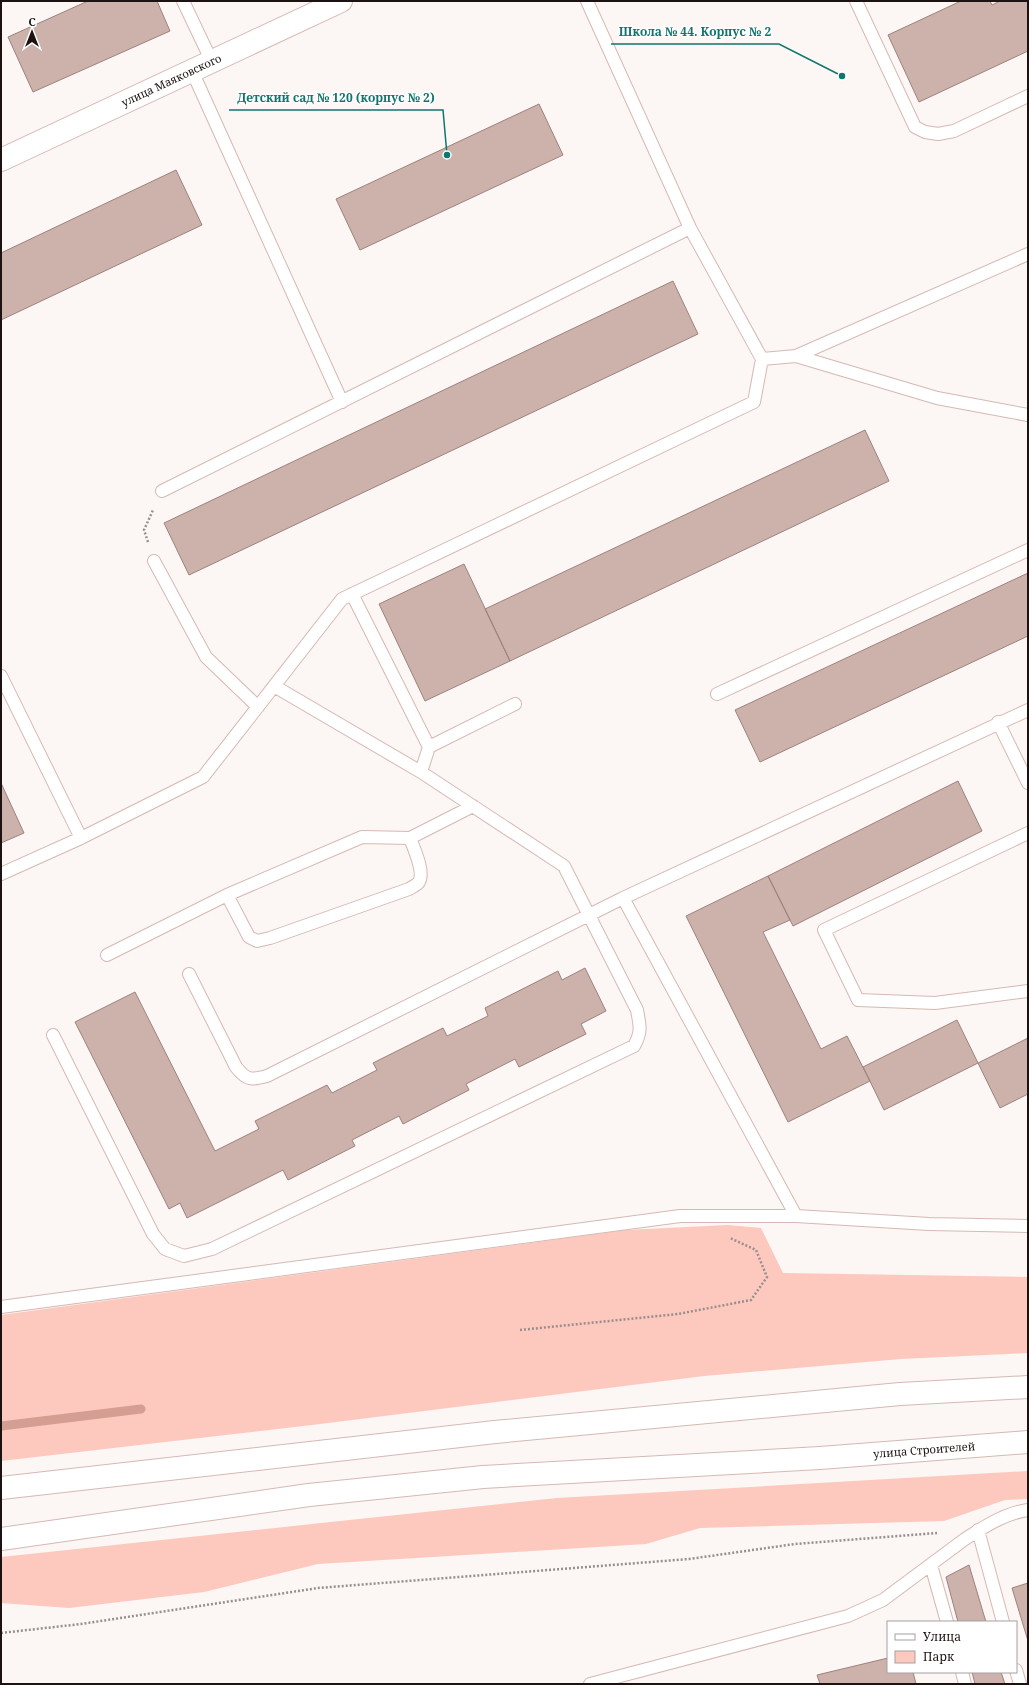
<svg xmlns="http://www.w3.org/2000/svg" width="1029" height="1685" viewBox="0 0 1029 1685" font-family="'Noto Serif',serif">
	<rect width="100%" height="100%" fill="#fcf6f5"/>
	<!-- green -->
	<path fill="#fdc8bd" d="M728,1225l33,3 22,45 245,4v76l-127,6 -197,17 -392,49 -311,36v-146l625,-85z
		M1028,1471v28l-23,1 -61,21 -244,7 -54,16 -328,20 -114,28 -135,16 -68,-5v-46l556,-59z"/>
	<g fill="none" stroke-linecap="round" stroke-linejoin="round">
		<!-- stream -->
		<path stroke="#d49e93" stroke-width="9" d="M1,1426l140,-17"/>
	</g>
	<!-- building -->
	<path fill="#cdb1ab" stroke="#9d827d" d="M88,1h69l13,30 -137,61 -25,-55z
		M961,1h29l2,4 8,-4h28v50l-109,51 -31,-67z
		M539,104l24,51 -203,95 -24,-51z
		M176,170l26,55 -201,95v-67z
		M673,281l25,53 -509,241 -25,-52z
		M865,430l24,51 -379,180 -25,-52z
		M464,564l46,97 -85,40 -46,-97z
		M1028,573v63l-268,126 -25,-52z
		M958,781l24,50 -189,95 -25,-50z
		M1,783l23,50 -23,10z
		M768,876l22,44 -27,12 58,117 26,-13 23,45 -82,41 -102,-206z
		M585,968l21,43 -25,13 5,10 -67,33 -4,-8 -49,25 3,6 -66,34 -4,-8 -47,24 3,6 -67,34 -5,-10 -96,48 -7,-15 -11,6 -94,-187 60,-30 80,159 44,-22 -4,-8 72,-36 5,8 45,-23 -4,-7 70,-35 4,8 41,-20 -3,-8 73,-37 4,9z
		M957,1020l21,43 -94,47 -21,-43z
		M1028,1038v56l-28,14 -22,-45z
		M969,1565l17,57h-28l-12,-45z
		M1028,1583v58l-16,-53z
		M888,1658v14h25l3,12h-96l-3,-9z
		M972,1672h29l4,12h-30z"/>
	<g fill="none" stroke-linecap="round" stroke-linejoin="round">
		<defs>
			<path id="lane" d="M183,1l29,61
				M587,1l103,227
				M856,1l59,126 10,5 13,2 16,-3 74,-35
				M192,71l150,331
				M796,356l141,42 91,17
				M162,491l528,-263 72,131
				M154,561l52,96 52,50
				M352,594l77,153 -8,25
				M1,676l80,162
				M717,694l311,-144
				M998,722l30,61
				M429,747l86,-43
				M1028,833l-204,97 34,70 77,3 93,-12
				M1,874l80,-36 122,-61 139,-178 412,-197 8,-43 34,-3 232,-102
				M227,895l22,42 8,4 13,-3 139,-49c3,-2 8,-4 10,-7 6,-10 -5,-33 -9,-44
				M623,898l173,318
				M107,955l120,-60 135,-58 48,1 63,-32
				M189,974l47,93c11,14 16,13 31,9l356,-178 405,-188
				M53,1035l100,199 12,15 19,7 28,-7 422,-203c8,-14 6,-20 3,-36l-73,-144 -143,-94 -147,-86
				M1,1307l679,-91h116l133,8 99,2
				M978,1530l25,92
				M931,1565l16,57
				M1016,1670l4,14
				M962,1672l3,12
				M590,1684l258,-68 35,-16 82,-61c19,-12 40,-26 63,-29"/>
			<g id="street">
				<path id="s1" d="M1,160l340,-159"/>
			</g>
			<g id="primary">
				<path d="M1,1488l494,-56 405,-38 128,-7"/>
				<path id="s2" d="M1,1539l308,-44 174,-18 337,-19 208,-16"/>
			</g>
		</defs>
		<!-- lane casing -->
		<use href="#lane" stroke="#d5b9b3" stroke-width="14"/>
		<!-- street casing -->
		<use href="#street" stroke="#d5b9b3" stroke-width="24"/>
		<!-- primary casing -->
		<use href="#primary" stroke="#d5b9b3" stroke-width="24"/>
		<!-- path -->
		<path stroke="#978f8e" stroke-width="2.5" stroke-dasharray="2 2" stroke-linecap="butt" d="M148,542l-4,-12 9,-20
			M520,1330l158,-16 73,-14 16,-23 -11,-27 -26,-12
			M1,1633l80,-9 237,-36 371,-29 106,-15 142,-11"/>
		<!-- lane -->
		<use href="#lane" stroke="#fff" stroke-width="12"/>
		<!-- street -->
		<use href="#street" stroke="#fff" stroke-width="22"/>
		<!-- primary -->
		<use href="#primary" stroke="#fff" stroke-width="22"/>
	</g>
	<g text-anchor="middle" stroke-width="3" stroke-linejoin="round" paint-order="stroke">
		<!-- street labels -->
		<g font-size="11" fill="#1c1211" stroke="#fff">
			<text dy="4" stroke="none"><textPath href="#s1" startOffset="188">улица Маяковского</textPath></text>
			<text dy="4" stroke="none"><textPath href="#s2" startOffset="928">улица Строителей</textPath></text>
		</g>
	</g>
	<!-- callouts -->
	<path fill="none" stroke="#0f766e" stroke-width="1.5" d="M842 76L779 44H611M447 155L443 110H229"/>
	<g fill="#0f766e" stroke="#fff" stroke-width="1.5">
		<circle cx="842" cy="76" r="4"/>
		<circle cx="447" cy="155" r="4"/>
	</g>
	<g font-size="12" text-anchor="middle" font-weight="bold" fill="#0f766e" stroke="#fff" stroke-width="3" stroke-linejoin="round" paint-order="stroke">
		<text x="695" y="36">Школа № 44. Корпус № 2</text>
		<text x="336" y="102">Детский сад № 120 (корпус № 2)</text>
	</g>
	<!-- border -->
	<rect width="1029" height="1685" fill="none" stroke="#1c1211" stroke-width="4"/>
	<!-- legend -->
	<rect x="887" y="1621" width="130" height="52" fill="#ffffff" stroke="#a4a0a0"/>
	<rect x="895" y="1634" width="20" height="6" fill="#ffffff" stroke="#a4a0a0"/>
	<text x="923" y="1641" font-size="12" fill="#1c1211">Улица</text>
	<rect x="895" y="1651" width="20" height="12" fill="#fdc8bd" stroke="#a4a0a0"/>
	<text x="923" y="1661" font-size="12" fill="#1c1211">Парк</text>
	<!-- north arrow -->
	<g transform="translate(32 32)" stroke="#ffffff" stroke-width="3" paint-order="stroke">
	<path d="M0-3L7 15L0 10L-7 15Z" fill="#1c1211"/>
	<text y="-6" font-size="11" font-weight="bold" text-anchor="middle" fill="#1c1211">С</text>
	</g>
</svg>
